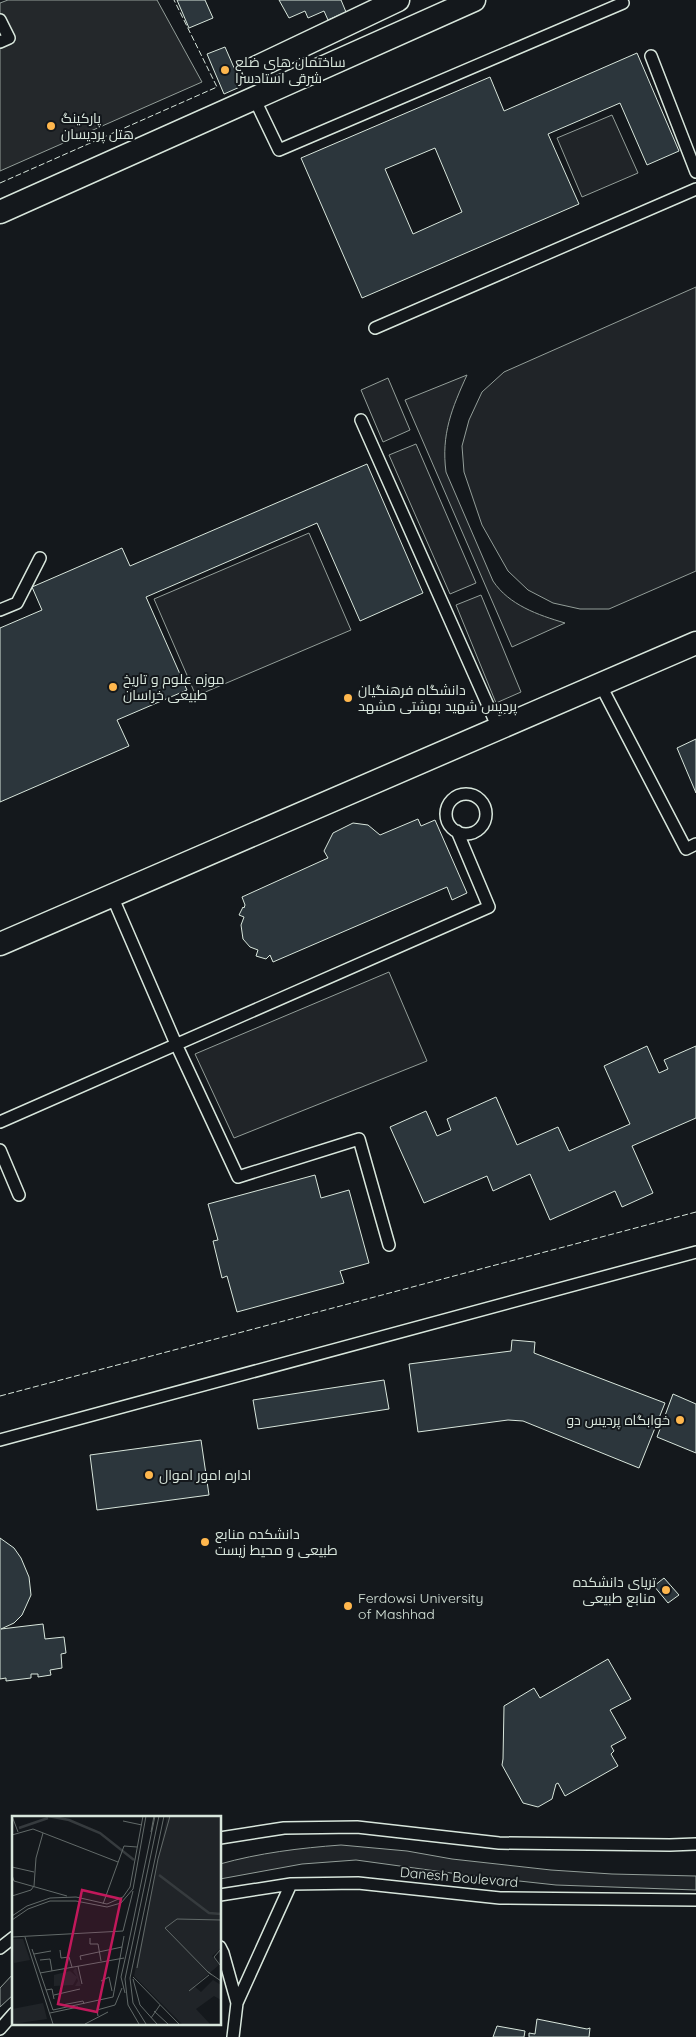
<svg xmlns="http://www.w3.org/2000/svg" width="696" height="2037" viewBox="0 0 696 2037" font-family="Quicksand,Cairo,sans-serif">
	<rect width="100%" height="100%" fill="#14181c"/>
	<!-- green -->
	<path fill="#202428" stroke="#939e99" d="M612,115l26,58 -56,24 -25,-59z
		M696,287v284l-87,38h-29l-27,-6 -25,-13 -20,-19 -26,-46 -18,-53 -2,-26 7,-26 13,-28 22,-20z
		M467,375c-15,33 -26,59 -21,97l47,109c16,24 45,34 72,42l-53,24 -107,-247z
		M388,378l22,52 -27,12 -22,-52z
		M416,444l60,139 -26,11 -61,-139z
		M309,533l42,97 -155,66 -42,-97z
		M481,595l40,97 -25,11 -40,-98z
		M389,972l38,89 -193,77 -39,-84z
		M341,1845l66,6 45,8 99,11 61,4 84,2v14l-140,-5 -83,-9 -117,-16 -54,4 -82,15v-15c39,-11 80,-16 121,-19z
		M14,1973v21l-14,13v-19z"/>
	<!-- parking -->
	<path fill="#24282b" stroke="#939e99" d="M8,0h149l45,82 -202,89v-168z"/>
	<!-- building -->
	<path fill="#2c363c" stroke="#d8e6dc" fill-rule="evenodd" d="M177,0h28l8,18 -24,10z
		M279,0h62l5,12 -18,8 -4,-9 -16,7 -3,-7 -16,7z
		M225,47l17,39 -18,8 -17,-40z
		M637,53l42,98 -32,14 -27,-62 -72,31 31,70 -217,94 -61,-140 189,-81 14,34zM435,148l27,64 -49,22 -28,-65z
		M367,464l56,129 -63,28 -43,-98 -171,74 41,93 -70,30 12,26 -129,56v-174l42,-18 -10,-23 90,-39 8,18z
		M696,739v54l-19,-45z
		M418,819l3,7 14,-6 32,73 -15,7 -5,-13 -174,75 -3,-7 -4,4 -10,-3 2,-6 -8,-3 -7,-8 -2,-14 3,-8 -5,-2 4,-8 1,1 1,-3 -3,-8 86,-39 -4,-7 9,-18 20,-10 15,2 12,10z
		M647,1046l12,27 9,-4 -4,-9 32,-14v72l-64,28 21,47 -31,14 -7,-16 -65,29 -20,-46 -37,17 -6,-15 -63,27 -34,-76 36,-16 11,25 14,-6 -4,-11 49,-22 21,48 41,-18 11,24 61,-27 -26,-58z
		M315,1175l6,23 28,-8 20,73 -29,8 4,12 -107,29 -10,-36 -5,2 -9,-37 5,-1 -10,-36z
		M512,1340l23,2 -1,11 131,50 -26,65 -116,-47 -15,-1 -90,12 -9,-68 102,-13z
		M384,1380l5,29 -131,20 -5,-29z
		M673,1394l23,10v49l-39,-16z
		M201,1440l8,55 -112,15 -7,-55z
		M0,1538l14,10 7,10 8,19 2,18 -9,20 -8,8 -13,6 42,-5 2,15 19,-2 2,16 -5,1 1,14 -12,2 1,5 -13,2v-3h-7v4l-25,3v-3l-6,1z
		M664,1578l15,17 -11,8 -14,-17z
		M608,1659l23,40 -21,11 16,28 -15,8 3,5 -3,3 7,12 -53,30 -7,-13 -2,1 -4,15 -14,8 -15,-4 -21,-38 1,-6 1,-53 30,-18 6,10z
		M537,2019l50,10 3,-1 -1,9h-60v-4l6,1z
		M497,2026l28,5 -1,6h-31z"/>
	<g fill="none" stroke-linecap="round" stroke-linejoin="round">
		<defs>
			<path id="lane" d="M0,20l9,18 -9,4
				M651,56l45,116
				M254,98l25,52 344,-147
				M375,328l321,-139
				M361,420l137,308
				M0,610l17,-7 23,-45
				M600,684l86,165 10,-5
				M446 814a20 20 0 1 1 40 0a20 20 0 1 1-40 0Z
				M112,896l64,148 62,133 121,-38 30,106
				M0,1122l489,-215 -32,-76
				M0,1150l19,45
				M0,1440l696,-188
				M220,1838l64,-10 73,-1 142,16 171,2 26,-1
				M220,1895l71,-11 67,-1 142,15 196,2
				M220,1947l3,6 14,50
				M0,1948l14,-11
				M0,2029l14,-16
				M233,2037l4,-34 54,-119"/>
			<path id="street" d="M253,69l145,-69
				M0,212l474,-212
				M0,944l696,-301"/>
		</defs>
		<!-- lane casing -->
		<use href="#lane" stroke="#d8e6dc" stroke-width="14"/>
		<!-- street casing -->
		<use href="#street" stroke="#d8e6dc" stroke-width="25"/>
		<!-- lane -->
		<use href="#lane" stroke="#14181c" stroke-width="11"/>
		<!-- street -->
		<use href="#street" stroke="#14181c" stroke-width="22"/>
		<!-- fence -->
		<path stroke="#d8e6dc" stroke-width="1" stroke-dasharray="6 2.5" stroke-linecap="butt" d="M0,183l217,-96 -43,-87
			M0,1396l696,-184"/>
	</g>
	<!-- markers -->
	<g fill="#ffb74d" stroke="#14181c" stroke-width="2">
		<circle cx="225" cy="70" r="5"/>
		<circle cx="51" cy="126" r="5"/>
		<circle cx="113" cy="687" r="5"/>
		<circle cx="348" cy="698" r="5"/>
		<circle cx="680" cy="1420" r="5"/>
		<circle cx="149" cy="1475" r="5"/>
		<circle cx="205" cy="1542" r="5"/>
		<circle cx="666" cy="1590" r="5"/>
		<circle cx="348" cy="1606" r="5"/>
	</g>
	<g text-anchor="middle" stroke-width="4" stroke-linejoin="round" paint-order="stroke">
		<!-- poi labels -->
		<g font-size="14" fill="#d8e6dc" stroke="#14181c" text-anchor="start">
			<text x="235" y="67">ساختمان های ضلع<tspan x="235" dy="16">شرقی استادسرا</tspan></text>
			<text x="61" y="123">پارکینگ<tspan x="61" dy="16">هتل پردیسان</tspan></text>
			<text x="123" y="684">موزه علوم و تاریخ<tspan x="123" dy="16">طبیعی خراسان</tspan></text>
			<text x="358" y="695">دانشگاه فرهنگیان<tspan x="358" dy="16">پردیس شهید بهشتی مشهد</tspan></text>
			<text x="670" y="1425" text-anchor="end">خوابگاه پردیس دو</text>
			<text x="159" y="1480">اداره امور اموال</text>
			<text x="215" y="1539">دانشکده منابع<tspan x="215" dy="16">طبیعی و محیط زیست</tspan></text>
			<text x="656" y="1587" text-anchor="end">تریای دانشکده<tspan x="656" dy="16">منابع طبیعی</tspan></text>
			<text x="358" y="1603">Ferdowsi University<tspan x="358" dy="16">of Mashhad</tspan></text>
		</g>
		<!-- street labels -->
		<g font-size="14" fill="#d8e6dc" stroke="#14181c">
			<text transform="translate(459 1877) rotate(5)" y="5">Danesh Boulevard</text>
		</g>
	</g>
	<!-- overview -->
	<g transform="translate(12 1816)">
		<rect width="209" height="209" fill="#14181c"/>
		<path d="M155,0h54v132l-9,8 7,9 -25,21 7,6 12,-12 8,5v15l-7,-4 -18,13 14,15h-28l-48,-48zM0,123h11l7,21 -16,3zM64,151l5,19h-6l3,-5 -1,-3 -4,7 -19,1v-11l16,-4 7,6 -4,-6zM31,187l4,16 -35,5v-15z" fill="#202428"/>
		<path fill="none" stroke="#363b3e" stroke-width="2.5" d="M36,0l21,4 31,13 34,27M7,12l29,-10M147,59l50,38 12,1"/>
		<path fill="none" stroke="#626a69" stroke-width="1" d="M0,0l6,16M111,5l19,4M139,16l3,-16M0,19l21,-6 85,33M0,51l22,5M0,59l2,6 53,15M0,80l19,-6 3,-4 2,-28 7,-25M91,88l21,-58 13,1M0,100l15,-10 23,-8 26,-1 31,7 16,-7 7,-10 13,-71M0,104l16,-11 22,-8h26l31,6 14,-4 12,-14 13,-73M0,121l111,-6 10,-40M13,121l28,87M78,122v6h8l3,17M116,130l27,-130M20,133l21,61 60,-13 11,-61M48,134l1,8 8,-1 3,10M22,138l17,-3M28,144l10,-1 2,12M69,144l-1,-4 42,-9M208,149l-6,-8 7,-8M66,150l4,18M125,152l21,-109 12,-43M196,156l-43,-44 12,-9 44,1M28,157l84,-15M200,159l-4,-3 13,9M121,161l46,47M121,163l7,26 17,19M89,165l8,-4 3,14M34,174l6,-1 2,10M177,175l20,-16M113,177l-4,-16 7,-31M42,179l26,-6M50,189l21,-4 1,3M142,195l14,13M38,197l28,-6M86,200l-1,-6 18,-5 7,-17M139,202l9,-13M73,208l23,-12M127,208l-11,-19 -3,-26 34,-163M134,208l-13,-21 -3,-25 34,-162"/>
		<path fill="#c2185b" fill-opacity="0.15" stroke="#c2185b" stroke-width="2.5" d="M70,74l39,9 -24,113 -39,-8z"/>
		<rect width="209" height="209" fill="none" stroke="#d8e6dc" stroke-width="2.5"/>
	</g>
</svg>
